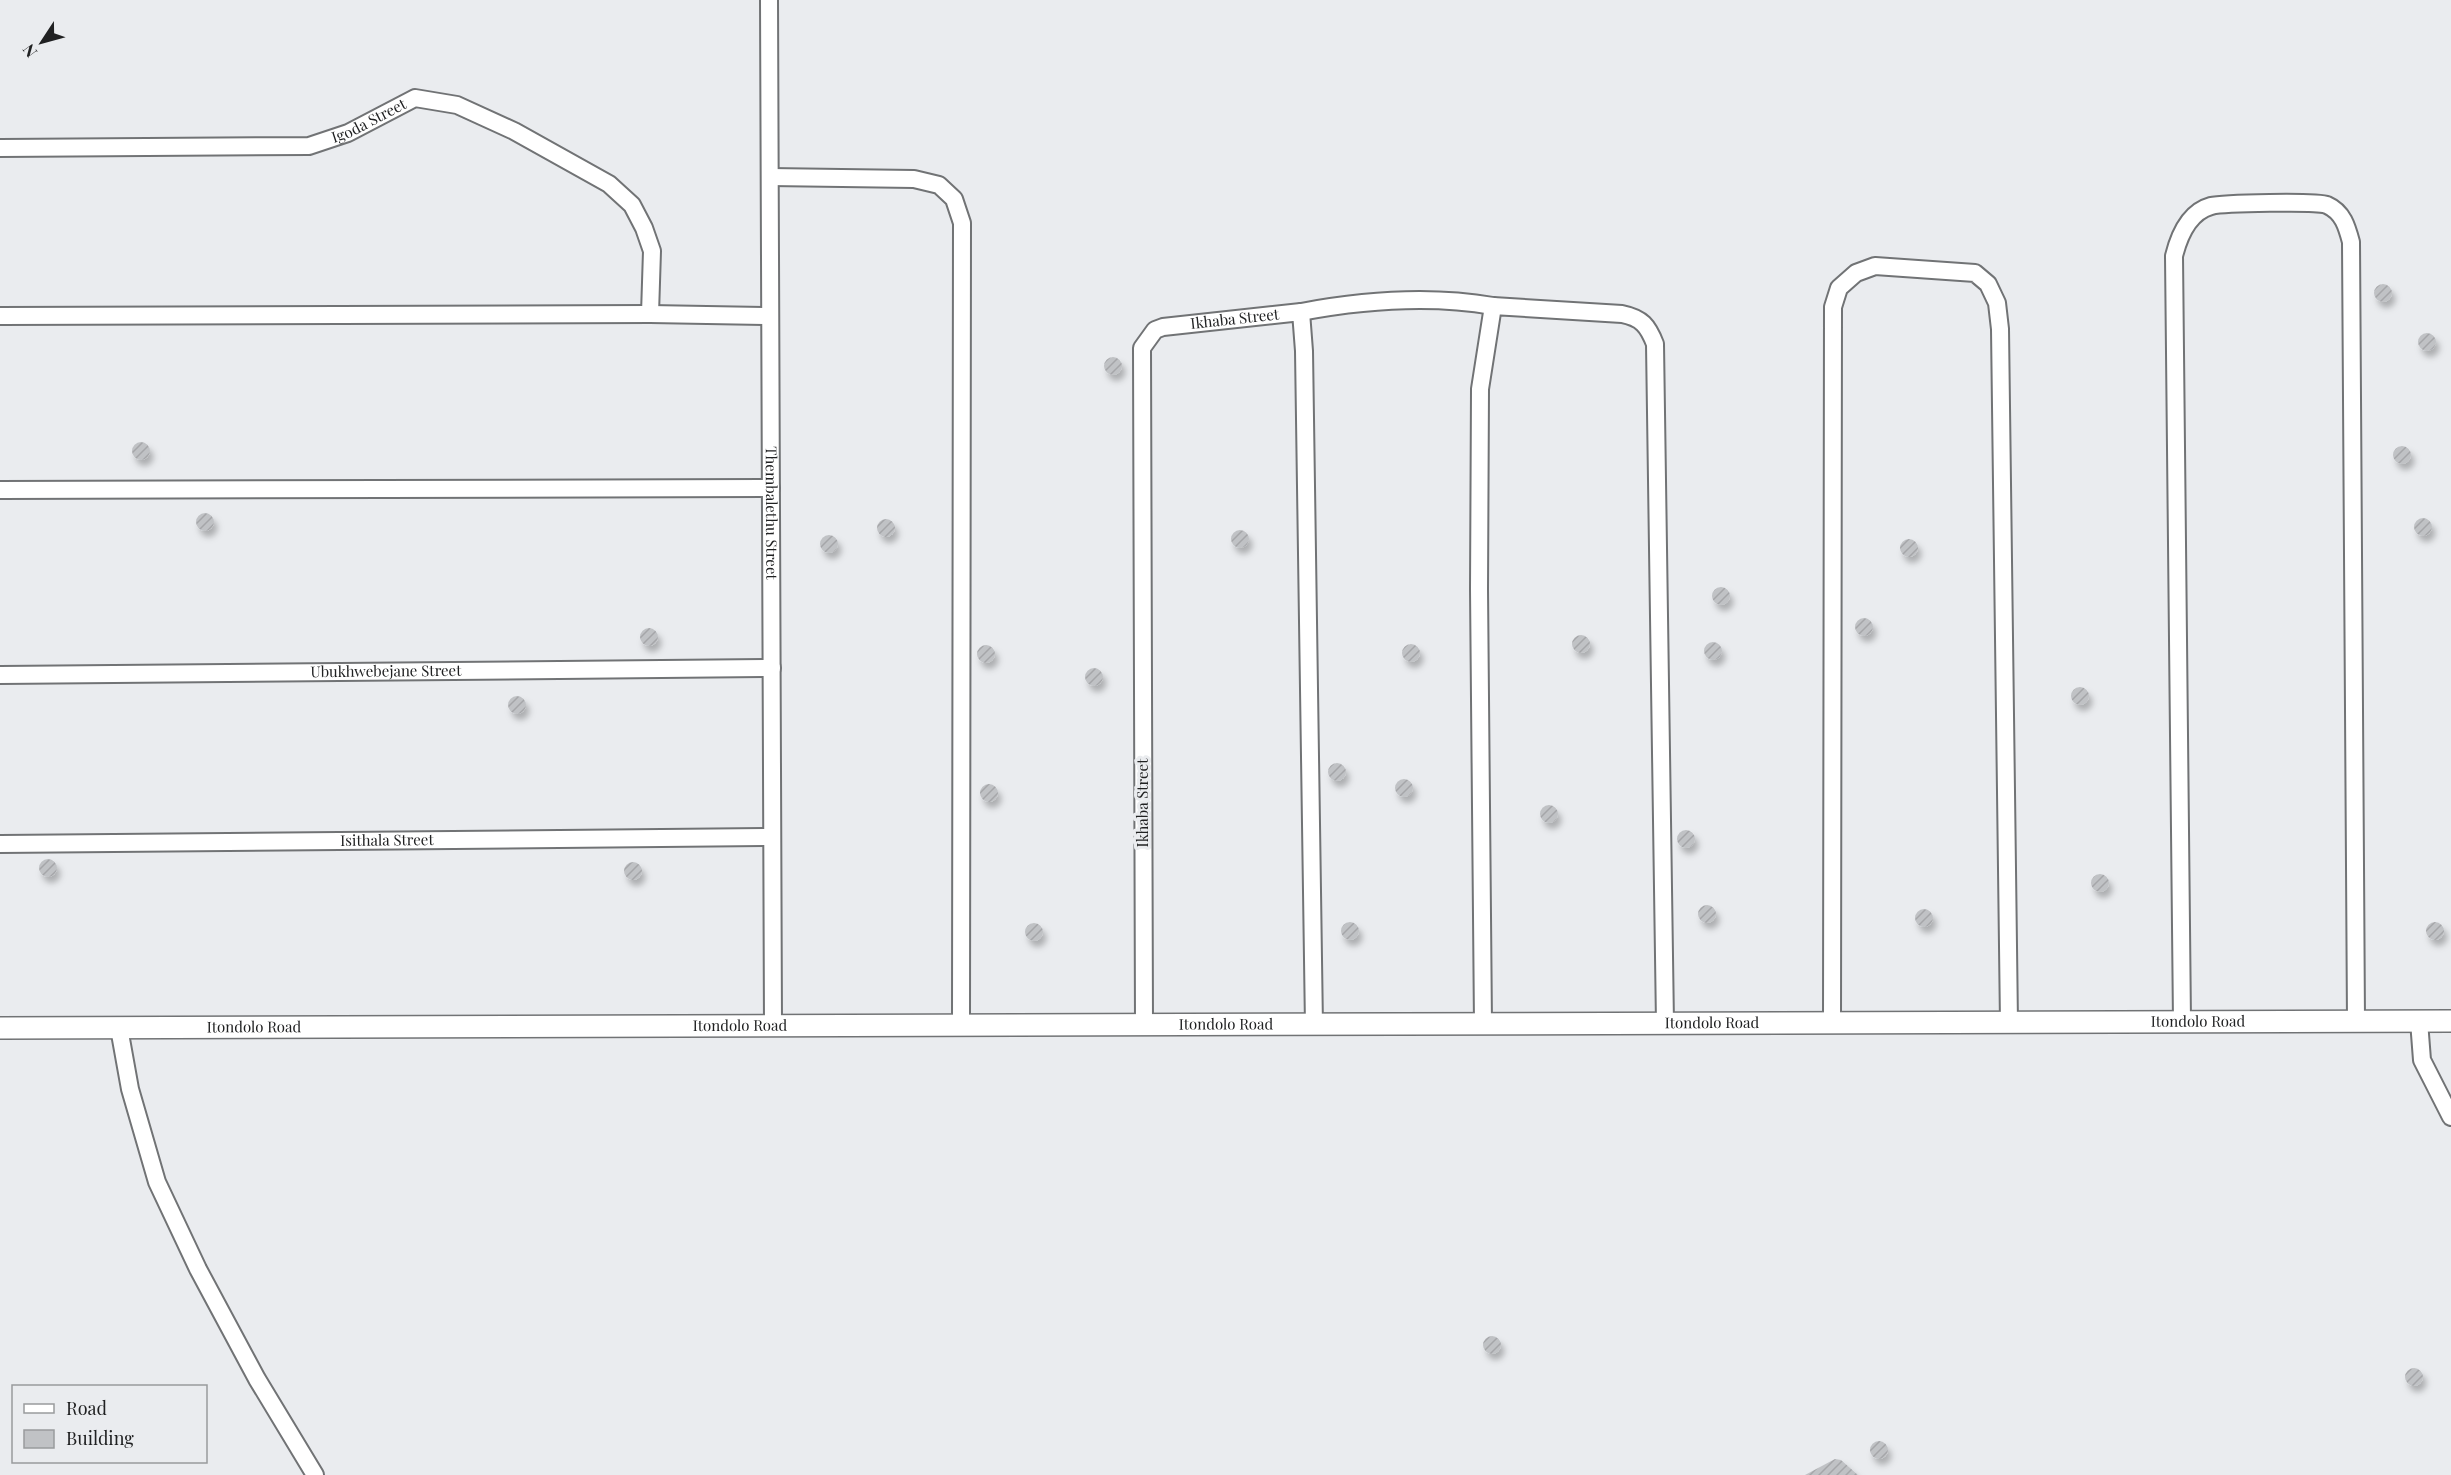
<svg xmlns="http://www.w3.org/2000/svg" width="2451" height="1475" viewBox="0 0 2451 1475" font-family="'Playfair Display',serif">
	<defs>
		<pattern id="building-hatch" width="6" height="6" patternUnits="userSpaceOnUse" patternTransform="scale(1.5)"><rect width="6" height="6" fill="#c0c2c5"/><path d="M-1 1l2-2M0 6l6-6M5 7l2-2" fill="none" stroke="#a5a6a9"/></pattern>
		<filter id="shadow"><feDropShadow dx="3.5" dy="6" stdDeviation="3" flood-color="#0004"/></filter>
	</defs>
	<rect width="100%" height="100%" fill="#eaecef"/>
	<!-- building -->
	<path fill="url(#building-hatch)" filter="url(#shadow)" d="M2374 293a9 9 0 1 1 18 0a9 9 0 1 1-18 0Z
		M2418 342a9 9 0 1 1 18 0a9 9 0 1 1-18 0Z
		M1104 366a9 9 0 1 1 18 0a9 9 0 1 1-18 0Z
		M132 451a9 9 0 1 1 18 0a9 9 0 1 1-18 0Z
		M2393 455a9 9 0 1 1 18 0a9 9 0 1 1-18 0Z
		M196 522a9 9 0 1 1 18 0a9 9 0 1 1-18 0Z
		M2414 527a9 9 0 1 1 18 0a9 9 0 1 1-18 0Z
		M877 528a9 9 0 1 1 18 0a9 9 0 1 1-18 0Z
		M1231 539a9 9 0 1 1 18 0a9 9 0 1 1-18 0Z
		M820 544a9 9 0 1 1 18 0a9 9 0 1 1-18 0Z
		M1900 548a9 9 0 1 1 18 0a9 9 0 1 1-18 0Z
		M1712 596a9 9 0 1 1 18 0a9 9 0 1 1-18 0Z
		M1855 627a9 9 0 1 1 18 0a9 9 0 1 1-18 0Z
		M640 637a9 9 0 1 1 18 0a9 9 0 1 1-18 0Z
		M1572 644a9 9 0 1 1 18 0a9 9 0 1 1-18 0Z
		M1704 651a9 9 0 1 1 18 0a9 9 0 1 1-18 0Z
		M1402 653a9 9 0 1 1 18 0a9 9 0 1 1-18 0Z
		M977 654a9 9 0 1 1 18 0a9 9 0 1 1-18 0Z
		M1085 677a9 9 0 1 1 18 0a9 9 0 1 1-18 0Z
		M2071 696a9 9 0 1 1 18 0a9 9 0 1 1-18 0Z
		M508 705a9 9 0 1 1 18 0a9 9 0 1 1-18 0Z
		M1328 772a9 9 0 1 1 18 0a9 9 0 1 1-18 0Z
		M1395 788a9 9 0 1 1 18 0a9 9 0 1 1-18 0Z
		M980 793a9 9 0 1 1 18 0a9 9 0 1 1-18 0Z
		M1540 814a9 9 0 1 1 18 0a9 9 0 1 1-18 0Z
		M1677 839a9 9 0 1 1 18 0a9 9 0 1 1-18 0Z
		M39 868a9 9 0 1 1 18 0a9 9 0 1 1-18 0Z
		M624 871a9 9 0 1 1 18 0a9 9 0 1 1-18 0Z
		M2091 883a9 9 0 1 1 18 0a9 9 0 1 1-18 0Z
		M1698 914a9 9 0 1 1 18 0a9 9 0 1 1-18 0Z
		M1915 918a9 9 0 1 1 18 0a9 9 0 1 1-18 0Z
		M2426 931a9 9 0 1 1 18 0a9 9 0 1 1-18 0Z
		M1341 931a9 9 0 1 1 18 0a9 9 0 1 1-18 0Z
		M1025 932a9 9 0 1 1 18 0a9 9 0 1 1-18 0Z
		M1483 1345a9 9 0 1 1 18 0a9 9 0 1 1-18 0Z
		M2405 1377a9 9 0 1 1 18 0a9 9 0 1 1-18 0Z
		M1870 1450a9 9 0 1 1 18 0a9 9 0 1 1-18 0Z
		M1835,1459l6,1 17,15h-53z"/>
	<g fill="none" stroke-linecap="round" stroke-linejoin="round">
		<defs>
			<g id="minor">
				<path id="s1" d="M769,0l4,1026"/>
				<path id="s2" d="M0,148l309,-2 39,-13 67,-35 42,7 57,26 95,53 23,21 12,23 8,23 -2,63"/>
				<path d="M770,177l144,2 25,6 15,14 8,24 -1,803"/>
				<path d="M1301,312c64,-12 128,-17 192,-6"/>
				<path d="M0,316l650,-2 120,2"/>
				<path d="M0,490l771,-2"/>
				<path id="s3" d="M0,675l772,-7"/>
				<path id="s4" d="M0,844l772,-7"/>
				<path d="M2419,1021l3,39 29,57"/>
				<path d="M2182,1022l-8,-766c5,-20 15,-44 37,-50 12,-3 106,-5 116,-1 16,7 20,22 24,37l5,780"/>
				<path d="M1832,1023l1,-716 6,-19 17,-15 19,-7 100,7 13,11 9,19 3,26 9,694"/>
				<path d="M1483,1024l-4,-435 1,-200 13,-83 129,8c20,4 26,12 33,30l10,680"/>
				<path id="s5" d="M1144,1025l-2,-677 13,-18 8,-3 138,-15 3,39 10,675"/>
				<path d="M119,1028l11,61 27,93 41,87 59,110 58,96"/>
			</g>
			<g id="tertiary">
				<path id="s6" d="M0,1028l2451,-7"/>
			</g>
		</defs>
		<!-- minor casing -->
		<use href="#minor" stroke="#717375" stroke-width="20"/>
		<!-- tertiary casing -->
		<use href="#tertiary" stroke="#717375" stroke-width="24"/>
		<!-- minor -->
		<use href="#minor" stroke="#fff" stroke-width="16"/>
		<!-- tertiary -->
		<use href="#tertiary" stroke="#fff" stroke-width="21"/>
	</g>
	<g text-anchor="middle" stroke-width="6" stroke-linejoin="round" paint-order="stroke">
		<!-- street labels -->
		<g font-size="15" fill="#202122" stroke="#eaecef">
			<text dy="5" stroke="none"><textPath href="#s2" startOffset="374">Igoda Street</textPath></text>
			<text dy="5" stroke="none"><textPath href="#s5" startOffset="780">Ikhaba Street</textPath></text>
			<text dy="5" stroke="none"><textPath href="#s1" startOffset="513">Thembalethu Street</textPath></text>
			<text dy="5" stroke="none"><textPath href="#s3" startOffset="386">Ubukhwebejane Street</textPath></text>
			<text transform="translate(1143 803) rotate(-90)" y="5">Ikhaba Street</text>
			<text dy="5" stroke="none"><textPath href="#s4" startOffset="387">Isithala Street</textPath></text>
			<text dy="5" stroke="none"><textPath href="#s6" startOffset="2198">Itondolo Road</textPath></text>
			<text dy="5" stroke="none"><textPath href="#s6" startOffset="1712">Itondolo Road</textPath></text>
			<text dy="5" stroke="none"><textPath href="#s6" startOffset="1226">Itondolo Road</textPath></text>
			<text dy="5" stroke="none"><textPath href="#s6" startOffset="740">Itondolo Road</textPath></text>
			<text dy="5" stroke="none"><textPath href="#s6" startOffset="254">Itondolo Road</textPath></text>
		</g>
	</g>
	<!-- legend -->
	<rect x="12" y="1385" width="195" height="78" fill="#eaecef" stroke="#999b9d" stroke-width="1.5"/>
	<rect x="24" y="1404" width="30" height="9" fill="#ffffff" stroke="#999b9d" stroke-width="1.5"/>
	<text x="66" y="1415" font-size="18" fill="#202122">Road</text>
	<rect x="24" y="1430" width="30" height="18" fill="#c0c2c5" stroke="#999b9d" stroke-width="1.5"/>
	<text x="66" y="1445" font-size="18" fill="#202122">Building</text>
	<!-- north arrow -->
	<g transform="translate(42 42) rotate(234)" stroke="#eaecef" stroke-width="4.5" paint-order="stroke">
	<path d="M0-4.5L10 22L0 15L-10 22Z" fill="#202122"/>
	<text y="-9" font-size="16" font-weight="bold" text-anchor="middle" fill="#202122">N</text>
	</g>
</svg>
